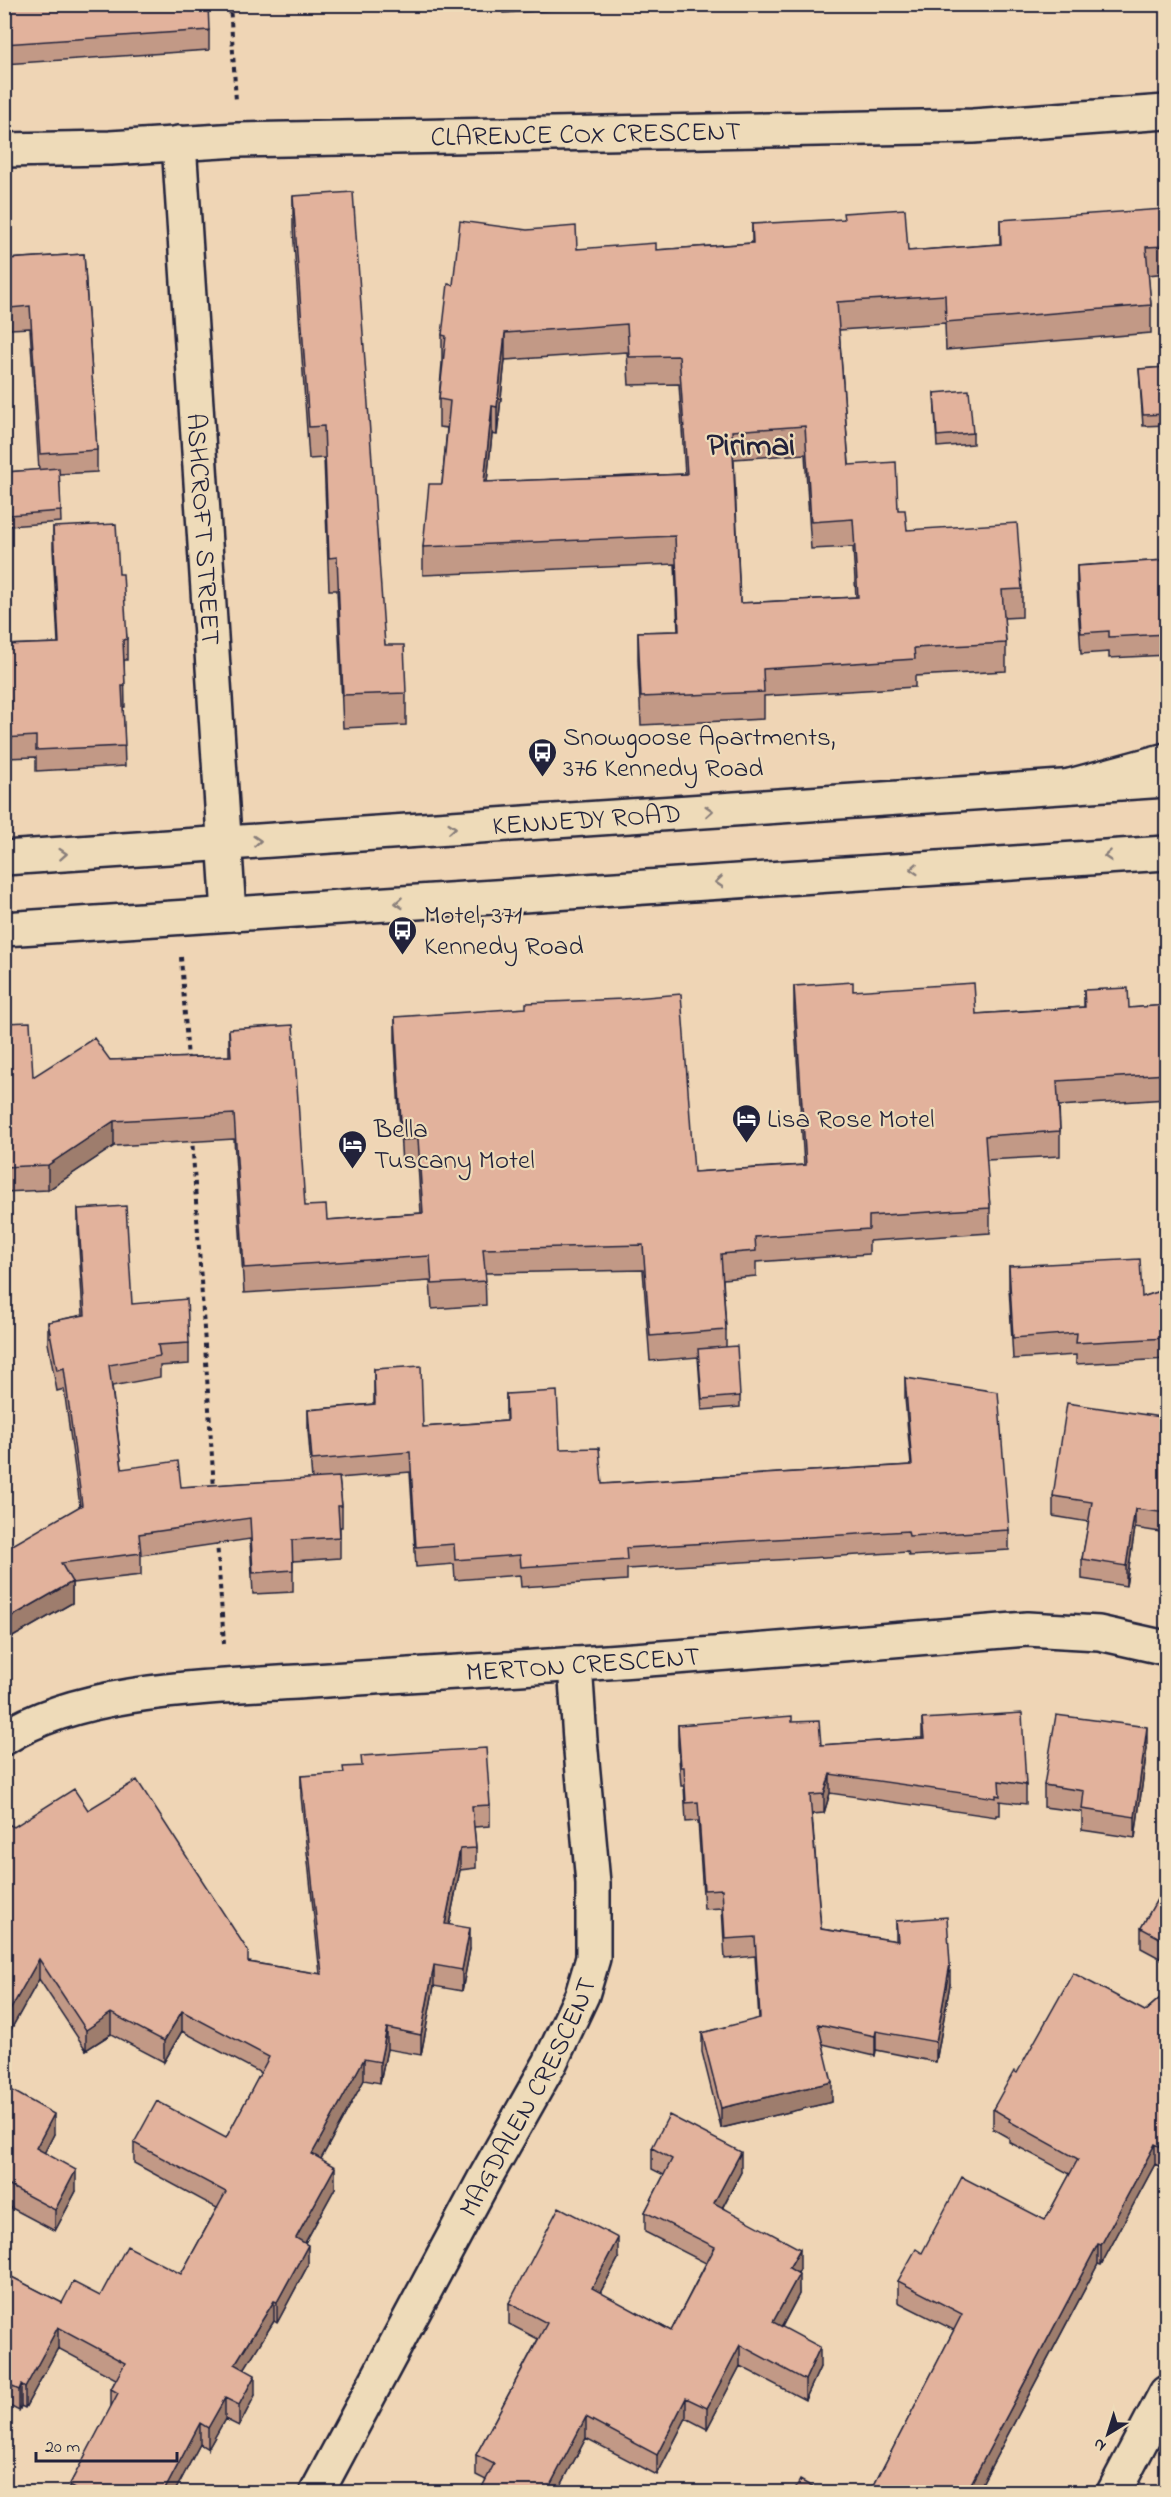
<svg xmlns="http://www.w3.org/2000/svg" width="1171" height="2497" viewBox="0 0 1171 2497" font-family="'Indie Flower',sans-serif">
	<rect width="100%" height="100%" fill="#efd5b5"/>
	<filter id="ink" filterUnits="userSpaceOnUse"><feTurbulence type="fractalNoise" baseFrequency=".0167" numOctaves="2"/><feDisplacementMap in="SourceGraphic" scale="12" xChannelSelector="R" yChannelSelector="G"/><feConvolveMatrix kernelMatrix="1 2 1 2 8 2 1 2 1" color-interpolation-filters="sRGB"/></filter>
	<g filter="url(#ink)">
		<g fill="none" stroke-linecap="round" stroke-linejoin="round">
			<defs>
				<g id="minor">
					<path id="s1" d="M179,143l50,771"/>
					<path id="s2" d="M4,150l106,-2 128,-8 735,-14 193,-14"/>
					<path id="s3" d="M4,1738c75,-49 205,-51 293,-56 74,-5 148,-9 223,-14 169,-11 338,-25 507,-39l72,4 67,15"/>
					<path id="s4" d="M317,2492l168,-314 65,-115 32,-68 11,-37v-75l-13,-143 -5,-76"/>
					<path d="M1114,2492l52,-99"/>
				</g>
				<g id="secondary">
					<path id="s5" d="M4,858l1162,-78"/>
					<path d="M4,929l1162,-76"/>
				</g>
				<path id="trunk" d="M1070,786l96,-26"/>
			</defs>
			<!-- minor casing -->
			<use href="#minor" stroke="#22223b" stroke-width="38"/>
			<!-- secondary casing -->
			<use href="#secondary" stroke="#22223b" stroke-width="38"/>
			<!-- trunk casing -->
			<use href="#trunk" stroke="#22223b" stroke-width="38"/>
			<!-- path -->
			<path stroke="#22223b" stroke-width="4" stroke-dasharray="4.5 4.5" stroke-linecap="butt" d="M230,4l6,97
				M181,957l7,103
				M192,1137l22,352
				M217,1541l7,103"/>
			<!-- minor -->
			<use href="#minor" stroke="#eedbb9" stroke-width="33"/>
			<!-- secondary -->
			<use href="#secondary" stroke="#eedbb9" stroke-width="33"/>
			<!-- trunk -->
			<use href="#trunk" stroke="#eedbb9" stroke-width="33"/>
		</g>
		<!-- wall -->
		<path fill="#c29986" stroke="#22223b" stroke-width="1.5" fill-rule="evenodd" d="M4,4l205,26v20l-205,14z
			M503,4h104v3l-104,6z
			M789,4h25l-1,5z
			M293,196l92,449 21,48v32l-63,3 -6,-138h-8l-5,-132 -15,1 -16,-231z
			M1000,220l167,18v35l-19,2 3,30v28l-205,17 -1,-27 -106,7 10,135 49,45 9,20 115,59v28l-18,1 2,25v28l-91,5v11l-151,9v23l-123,6 -3,-65v-28l40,-1 -3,-67 -252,11v-28l19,-63 5,-56 -8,-1v-28l3,-36v-28l11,-50 124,-36 79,1 96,-7v-19l156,27 92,-7zM627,352l2,33 50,-1 6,90 -198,8 5,-48 5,1 8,-75zM805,454l6,95 42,-2 3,50 -116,6 -6,-144z
			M84,254l13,196v22l-38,2 2,48 -52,4 -3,-54 33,-2 -9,-142 -20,1 -3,-49v-21z
			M1167,367v58l-24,1 -4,-57z
			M934,393l39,40v11l-36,3z
			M1164,520h3v135l-58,3v-6l-28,2 -4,-67v-21l88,-6z
			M53,527l66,47 8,65v21h-3l1,47h-2l2,59 -89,5v-14l-32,1v-113l54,-2 -5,-95z
			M794,986l59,5 123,23 108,-7v-17l45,18 38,-3v94l-108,7 1,25v25l-74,4 4,48v25l-121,8v13l-113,8v14l-33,3 3,51v17l14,49v11l-38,3 -4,-53 -48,4 -7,-91 -158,3 1,32 -54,4 -2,-28 -186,12 -10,-154 -120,7 -66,44 -44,2v-169l29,54 77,-17 119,-4v-27l76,177 22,14 94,-7 -3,-49 -16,1 -7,-123v-25l299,155 110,-7 -10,-154z
			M78,1209l54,95 57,39v21l-29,2v11l-48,9 10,83 59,18 131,-8 -4,-49v-20l66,-6v-35l49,58 83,-6v-27l54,55 42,35 309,-19 -6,-67v-20l104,152v20l-100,6 -1,-4 -281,17v11l-106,7 -1,-12 -65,5 -1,-16 -38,3 -6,-95 -71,6 3,28v21h-2v31l-47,3v31l-40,2 -3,-55 -109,16v20l-69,8v20l-68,39 76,-136 -16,-117 -7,2 -9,-48v-21l35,-7 -5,-85z
			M1009,1266l133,31 25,-8v70l-91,5v-9l-63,4 -4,-72z
			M1167,1418v115l-32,-5 -9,58 -44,-7v-20l7,-37 -36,-6v-20z
			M922,1719l104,66v19l-26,-3v14h-4v2l-166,-24 -6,20 -12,1 9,115 75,12v-20l54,63 -14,78 -60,-12 -1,6 -52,-12 9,58 -111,26 -19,-76v-19l57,-14 -4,-63 -30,3 -3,-51 -18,1 -6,-88 -12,1 -2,-36h-3l-3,-41v-20l114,-3 29,23 101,-7z
			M1147,1748l-12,90 -53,-8v-18l-38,-5v-22z
			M301,1776l189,29v21l-16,1 2,21v20l-16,2 -11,54 21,25 -8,42 -28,-5 -13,69 -34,-6 -7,34 -16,-3 -43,79 14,29 -30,55 3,22 -31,58 -3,-2 -30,48 11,26 -16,31 -14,-7 -17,30 -8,-5 -26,49h-105v-7l42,-78v-19l5,-10 -58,-31 -33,60 -4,-2 -2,5 -15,-8v-130l58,30 38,-7 81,-22 36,-66 -83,-45v-20l92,-5 35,-65 -79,-42 -18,31 -53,-28 -25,16 -47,-71 -35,63v-216l10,1 74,-17 160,152 72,12 -19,-178z
			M1167,1882v80l-26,-14v-20z
			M1167,1992v178l-12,-6 -54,101 -3,-1 -121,229h-107l84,-163 -56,-28v-21l24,-28 123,-33 25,-46 -61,-32v-4l-16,-9v-20l24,-36 128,-62z
			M4,2086l50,48 -10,19 32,38 -21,40 -51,-27z
			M652,2148l89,24 -18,35 77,62 -2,4 1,21 -17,33 38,40 -15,33 -65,-34 -33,63 -21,-11 -29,57 -71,-37 -29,55h-78l7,-13 -10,-5v-20l62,-116 -29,-15v-21l109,-44 -18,34 71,38 35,-68 -61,-31v-20l19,-37 -12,-6z"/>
		<!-- shaded-wall -->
		<path fill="#9e7d6d" stroke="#22223b" stroke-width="1.5" d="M505,333v27l-8,75v-28z
			M492,406v28l-8,76v-28z
			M114,1121v25l-66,44v-25z
			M1135,1509v19l-9,58v-20z
			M72,1582v21l-68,39v-21z
			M1147,1727v21l-12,90v-21z
			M830,1774v19l-6,20v-19z
			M460,1849v21l-15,74v-20z
			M470,1928v21l-8,42v-21z
			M39,1959v20l-35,63v-21z
			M950,1964v20l-14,78v-20z
			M434,1965v21l-13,69v-20z
			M182,2011v20l-18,31v-21z
			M111,2013v21l-25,16v-20z
			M387,2028v21l-7,34v-21z
			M876,2031v19l-1,6v-20z
			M364,2059v21l-52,95v-21z
			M832,2082v20l-111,26v-20z
			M54,2114v20l-18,35v-21z
			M1155,2144v20l-54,101v-20z
			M741,2152v20l-27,51v-20z
			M335,2167v21l-39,71v-21z
			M76,2170v21l-21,40v-21z
			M618,2238v21l-26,49v-20z
			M1098,2244v20l-121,229h-11z
			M308,2245v20l-31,58v-21z
			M800,2249v20l-11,19v-20z
			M799,2274v20l-26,49v-21z
			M274,2301v20l-39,63v-20z
			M58,2327v21l-33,60v-20z
			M740,2345v21l-33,63v-21z
			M820,2347v20l-15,33v-20z
			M255,2375v20l-16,31v-21z
			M21,2385v21l-2,5v-21z
			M225,2398v21l-17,30v-21z
			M686,2398v20l-29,57v-20z
			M586,2417v21l-29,55h-11z
			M200,2423v21l-26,49h-11z"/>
		<!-- building -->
		<path fill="#e2b29c" stroke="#22223b" stroke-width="1.5" fill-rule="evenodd" d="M4,4h204l1,26 -205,14z
			M353,192l32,453h19l2,48 -63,2 -6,-138 -8,1 -5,-132 -15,1 -16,-231z
			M905,209l3,42 93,-7 -1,-24 164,-11 3,37 -21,1 5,58 -205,17 -1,-27 -108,7 12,163 47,-3 2,48h7l2,20 110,-7 5,66 -20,1 4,53 -92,5 1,11 -152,10 1,23 -123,5 -3,-65 41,-1 -4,-95 -252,11 6,-63h13l8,-83 -11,-2 7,-63 -4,-1 6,-51 5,1 7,-64 67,9 49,-4 1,23 79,-6v7l97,-7 -1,-19 92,-5 -1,-6zM627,324l2,33 50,-1 8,118 -203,8 8,-76 5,1 8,-74zM805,426l6,96 42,-3 5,78 -118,6 -8,-172z
			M84,254l13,196 -57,4 -10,-148 -20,2 -3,-49z
			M1167,367v47l-24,1 -4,-46z
			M969,390l4,43 -36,3 -3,-43z
			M59,468l2,43 -52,4 -3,-43z
			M1164,520h3v114l-58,3v-6l-28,2 -4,-67 89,-6z
			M116,524l3,50h4l4,65 -4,1 2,46h-3l3,60 -89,4v-14l-32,2v-93l55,-2 -6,-116z
			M853,982v9l121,-8 2,31 109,-7 -1,-17 44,-2 1,20 38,-3v69l-110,7 3,50 -75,5 5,72 -121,8v13l-114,8 1,14 -35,3 5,76 -76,6 -7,-91 -160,4 3,32 -54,3 -2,-28 -186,12 -10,-154 -120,7 -66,44 -44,2v-144l26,-1 3,55 61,-39 16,22 121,-4 -2,-27 64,-4 12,181 21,-1 1,15 96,-7 -5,-74 -16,1 -7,-123 131,-9v-5l97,-4 58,-5 13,178 112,-7 -12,-179z
			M126,1206l6,98 55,-5 2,44 -31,2 2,11 -51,9 13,104 56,-8 3,26 158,-10 3,29h-4l2,31 -48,3 1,30 -40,3 -3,-55 -111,16 2,19 -80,10 11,19 -68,39v-71l78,-45 -18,-137 -7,2 -9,-48 37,-7 -7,-106z
			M1140,1259l2,38 25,-8v49l-91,5 1,-10 -64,5 -4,-72z
			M737,1346l3,50 -38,3 -4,-50z
			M421,1366l2,61 84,-6 -1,-27 51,-3 3,58 39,-1 3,36 310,-19 -7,-87 93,14 11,138 -100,6 -1,-5 -282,17 1,12 -106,7 -1,-12 -65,5 -1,-16 -38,3 -6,-95 -98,8 -4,-50 67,-6 -1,-35z
			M1067,1403l100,15v95l-32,-4 -9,57 -44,-7 10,-57 -39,-6z
			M1022,1713l4,72 -27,-4 1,15 -4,-1v3l-166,-24 -6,20 -14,1 11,134 77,12 -2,-20 51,-4 3,47 -14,78 -60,-11 -1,5 -57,-12 14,58 -111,26 -19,-75 58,-15 -5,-81 -30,2 -3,-50 -18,1 -6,-88 -12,1 -2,-36h-3l-3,-42 114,-9v6l27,-1 2,24 103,-7 -2,-19z
			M1056,1715l91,12 -12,90 -53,-8 2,-18 -40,-6z
			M486,1748l4,57 -18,1 4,42 -16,1 -15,75 25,4 -8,42 -28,-5 -13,70 -34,-7 -7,34 -16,-3 -52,95 23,13 -39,71 12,7 -31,57 -3,-1 -39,63 20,11 -16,30 -14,-7 -17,30 -8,-5 -37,70h-85v-2l-9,-5 49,-93 -7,-4 14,-26 -67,-36 -33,61 -4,-3 -2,5 -15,-7v-110l58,30 11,-21 27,14 27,-50 54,28 45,-82 -92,-49 23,-42 69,37 43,-81 -87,-46 -18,30 -53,-28 -25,17 -47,-71 -35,62v-195l2,-3 8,4 60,-38 14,21 49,-30 111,171v11l74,12 -21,-198 43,-3 -1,-6 19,-1 -1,-10z
			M1167,1882v60l-26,-14z
			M1073,1973l72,38 22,-19v158l-12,-6 -54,101 -3,-1 -132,249h-96l92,-179 -64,-33 18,-32 6,4 40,-76 83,43 33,-61 -69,-38 1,-2 -17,-10 21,-38 3,2z
			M4,2086l50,28 -18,34 40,22 -21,40 -51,-27z
			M669,2115l72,37 -27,51 86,46 -11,19 10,6 -26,48 47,25 -15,33 -65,-35 -33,63 -21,-10 -29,57 -71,-38 -40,76h-67l15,-29 -18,-9 71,-132 -38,-20 50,-96 59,31 -26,50 79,43 44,-84 -70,-35 27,-53 -20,-11z
			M800,2480l23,13h-30z"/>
		<!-- one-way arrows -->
		<defs><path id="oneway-chevron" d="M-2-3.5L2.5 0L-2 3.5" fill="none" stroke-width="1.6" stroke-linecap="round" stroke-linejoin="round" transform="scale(1.5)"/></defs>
		<g stroke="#887e7a">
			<use href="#oneway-chevron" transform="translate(709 811) rotate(-4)"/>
			<use href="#oneway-chevron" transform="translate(452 828) rotate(-4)"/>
			<use href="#oneway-chevron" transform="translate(257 841) rotate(-4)"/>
			<use href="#oneway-chevron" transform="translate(63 854) rotate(-4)"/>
			<use href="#oneway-chevron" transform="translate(1108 856) rotate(176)"/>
			<use href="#oneway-chevron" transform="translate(914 869) rotate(176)"/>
			<use href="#oneway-chevron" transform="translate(719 882) rotate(176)"/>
			<use href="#oneway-chevron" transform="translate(399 903) rotate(176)"/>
		</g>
	</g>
	<!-- icons -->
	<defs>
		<symbol id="bus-pin" viewBox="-11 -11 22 30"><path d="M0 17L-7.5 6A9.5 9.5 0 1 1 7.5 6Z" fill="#22223b" stroke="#eedbb9"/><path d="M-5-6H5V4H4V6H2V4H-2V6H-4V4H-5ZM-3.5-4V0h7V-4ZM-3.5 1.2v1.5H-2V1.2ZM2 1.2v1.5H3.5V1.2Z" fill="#fff"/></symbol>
		<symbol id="hotel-pin" viewBox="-11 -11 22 30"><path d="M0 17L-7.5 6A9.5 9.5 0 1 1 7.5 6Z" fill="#22223b" stroke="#eedbb9"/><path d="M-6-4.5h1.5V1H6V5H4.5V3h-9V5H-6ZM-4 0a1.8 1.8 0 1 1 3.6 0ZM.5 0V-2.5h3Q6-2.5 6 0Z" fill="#fff"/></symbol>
	</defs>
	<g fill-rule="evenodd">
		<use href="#bus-pin" x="526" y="736" width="33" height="45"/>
		<use href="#bus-pin" x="386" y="914" width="33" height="45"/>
		<use href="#hotel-pin" x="730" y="1102" width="33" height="45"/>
		<use href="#hotel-pin" x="336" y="1128" width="33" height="45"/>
	</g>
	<g text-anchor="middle" stroke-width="4.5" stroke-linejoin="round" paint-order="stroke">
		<!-- street labels -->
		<g font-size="27" fill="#22223b" stroke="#eedbb9">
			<text dy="9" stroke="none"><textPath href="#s2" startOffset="582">CLARENCE COX CRESCENT</textPath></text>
			<text dy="9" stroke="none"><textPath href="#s1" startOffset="387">ASHCROFT STREET</textPath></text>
			<text dy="9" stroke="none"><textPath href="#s5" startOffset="584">KENNEDY ROAD</textPath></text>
			<text dy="9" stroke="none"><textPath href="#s3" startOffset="588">MERTON CRESCENT</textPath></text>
			<text dy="9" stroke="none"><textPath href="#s4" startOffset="448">MAGDALEN CRESCENT</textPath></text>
		</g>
		<!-- poi labels -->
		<g font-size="27" fill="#22223b" stroke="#eedbb9" text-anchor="start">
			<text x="563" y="745">Snowgoose Apartments,<tspan x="563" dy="31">376 Kennedy Road</tspan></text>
			<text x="424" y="923">Motel, 371<tspan x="424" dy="31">Kennedy Road</tspan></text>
			<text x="767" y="1127">Lisa Rose Motel</text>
			<text x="374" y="1137">Bella<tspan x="374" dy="31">Tuscany Motel</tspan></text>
		</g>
		<!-- district labels -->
		<g font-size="33" font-weight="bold" fill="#22223b" stroke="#eedbb9">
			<text x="751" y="455">Pirimai</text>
		</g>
	</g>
	<!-- margin -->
	<rect width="1171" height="2497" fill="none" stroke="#eedbb9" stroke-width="24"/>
	<rect x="12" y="12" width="1147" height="2473" fill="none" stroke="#22223b" stroke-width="2" filter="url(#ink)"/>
	<!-- north arrow -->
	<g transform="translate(1108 2434) rotate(218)" stroke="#eedbb9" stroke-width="4.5" paint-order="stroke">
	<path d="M0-4.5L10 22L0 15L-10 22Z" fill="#22223b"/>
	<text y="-9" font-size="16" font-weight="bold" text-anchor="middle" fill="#22223b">N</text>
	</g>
	<!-- scale -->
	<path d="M36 2452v9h141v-9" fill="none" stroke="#22223b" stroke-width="3"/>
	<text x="45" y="2452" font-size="18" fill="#22223b" stroke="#eedbb9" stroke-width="4.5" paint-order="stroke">20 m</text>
</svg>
